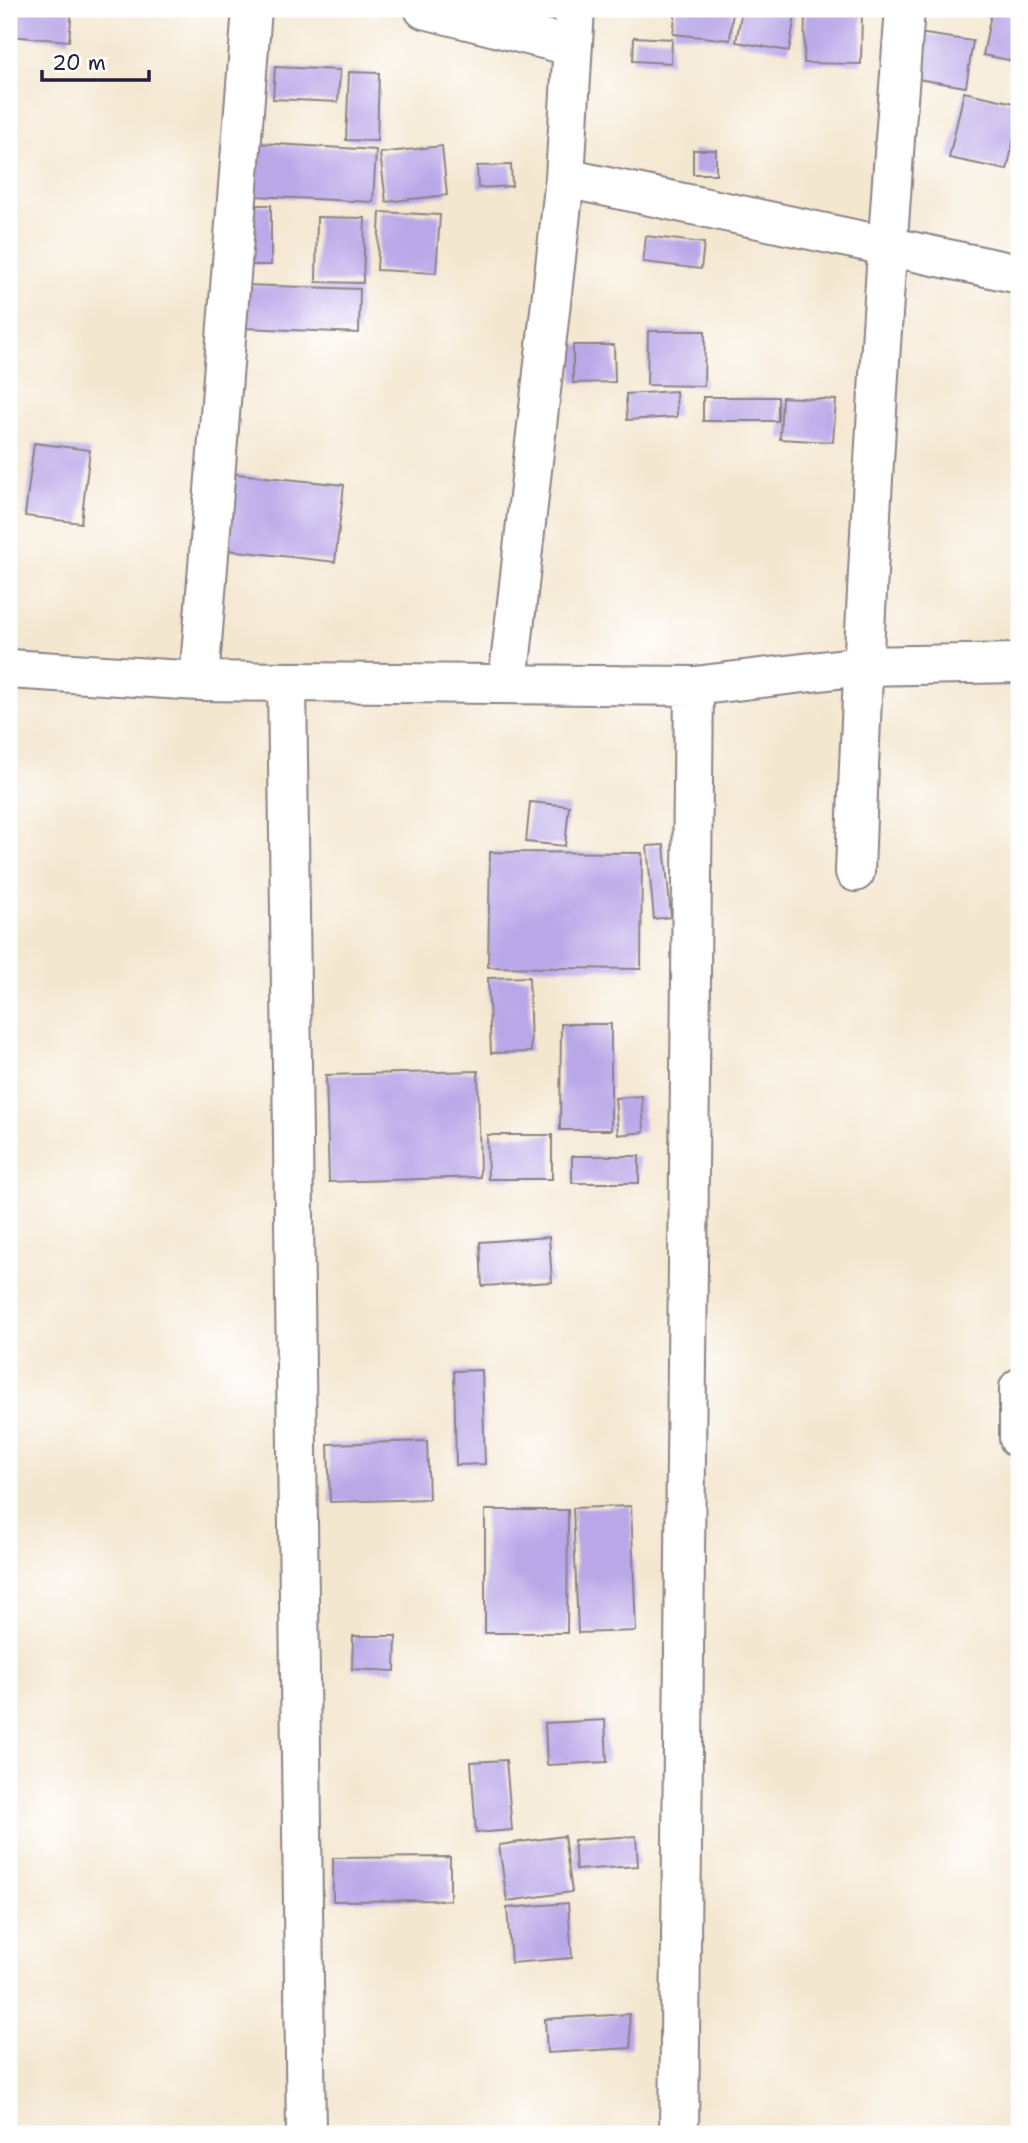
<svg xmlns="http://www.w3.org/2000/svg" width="1028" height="2143" viewBox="0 0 1028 2143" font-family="'Shantell Sans',sans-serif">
	<rect width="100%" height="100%" fill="#fff"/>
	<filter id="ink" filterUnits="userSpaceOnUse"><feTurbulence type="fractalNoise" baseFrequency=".0143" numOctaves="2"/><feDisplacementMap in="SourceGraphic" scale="14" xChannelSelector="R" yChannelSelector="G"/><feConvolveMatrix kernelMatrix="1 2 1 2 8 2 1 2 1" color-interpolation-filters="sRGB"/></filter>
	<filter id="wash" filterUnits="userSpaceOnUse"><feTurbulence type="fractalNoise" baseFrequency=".00686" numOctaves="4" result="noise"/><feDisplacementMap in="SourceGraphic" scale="28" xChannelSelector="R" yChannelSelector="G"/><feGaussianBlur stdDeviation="1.57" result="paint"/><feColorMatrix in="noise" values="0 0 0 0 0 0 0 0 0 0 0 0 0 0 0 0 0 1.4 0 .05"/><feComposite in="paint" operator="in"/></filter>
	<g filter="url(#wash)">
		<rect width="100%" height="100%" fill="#f4e7d0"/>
		<g id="blocks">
			<!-- building -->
			<path fill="#b9a7e8" d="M9,9h63l-3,32 -60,-5z
				M676,9h57l-3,31 -57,-6z
				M742,9h54l-7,42 -53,-9z
				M805,9h57l-1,55 -57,-1z
				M992,9h27v53l-36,-7z
				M918,33l55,8 -7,46 -55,-9z
				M634,37l38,2 -1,24 -38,-2z
				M275,67l65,3 -2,32 -65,-3z
				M349,72l30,1 -2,68 -31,-1z
				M964,92l55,12v12l-12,54 -58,-12z
				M258,143l118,7 -3,52 -118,-6z
				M442,146l5,49 -61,7 -6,-49z
				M693,150h23v24h-23z
				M511,165l1,21 -34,2 -1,-22z
				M241,205h30v60h-30z
				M380,212l60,3 -4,58 -59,-3z
				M317,217l48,1 -2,65 -47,-1z
				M646,236l58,7 -3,26 -58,-7z
				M246,285l114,4 -1,44 -115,-5z
				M648,331h57l-1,55 -57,-1z
				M573,345h41l1,37 -42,1z
				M676,391l1,26 -50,3 -1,-26z
				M703,397h75v24h-75z
				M782,397l54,3 -3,42 -53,-3z
				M34,443l56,7 -9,73 -56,-7z
				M227,473l117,12 -9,77 -116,-13z
				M530,802l39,4 -4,40 -39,-4z
				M664,845l7,72 -17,2 -7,-73z
				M490,852l152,1 -1,116 -153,-2z
				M529,977l2,75 -40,1 -3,-75z
				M561,1024h50v106h-51z
				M478,1071l2,106 -151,5 -3,-107z
				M642,1096l2,36 -26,3 -3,-37z
				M487,1135h65v44h-64z
				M572,1156h67v27h-67z
				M549,1237l3,45 -70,4 -2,-44z
				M482,1370l3,94 -29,1 -2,-94z
				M427,1441l2,58 -99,3 -2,-58z
				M631,1506l5,125 -58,2 -5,-125z
				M485,1510h83l-1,123h-82z
				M353,1636h43l-1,35 -43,-2z
				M605,1720l2,42 -60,3 -2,-42z
				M506,1760l6,70 -36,3 -5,-71z
				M564,1836l8,56 -65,9 -8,-56z
				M636,1836l2,30 -62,4 -2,-30z
				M450,1857v43l-117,1v-43z
				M568,1903l4,55 -61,5 -4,-55z
				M629,2014l2,34 -84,5 -2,-34z"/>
		</g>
	</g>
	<g filter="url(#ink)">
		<use href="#blocks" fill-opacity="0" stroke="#8b8486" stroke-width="2"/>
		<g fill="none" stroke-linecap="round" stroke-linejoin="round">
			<defs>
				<path id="street" d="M424,9l147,37
					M565,178l454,96
					M9,669l190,12 495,5 168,-20 157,-3
					M199,681l53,-672
					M287,682l19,1452
					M508,682l57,-504 10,-169
					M855,872c10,-288 27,-576 50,-863
					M1019,1388v51
					M679,2134l15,-1448"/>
			</defs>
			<!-- street casing -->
			<use href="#street" stroke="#8b8486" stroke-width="42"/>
			<!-- street -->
			<use href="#street" stroke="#fff" stroke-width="38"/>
		</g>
	</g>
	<!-- margin -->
	<rect width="1028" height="2143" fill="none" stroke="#fff" stroke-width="35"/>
	<!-- scale -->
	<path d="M42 70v10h107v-10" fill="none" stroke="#22223b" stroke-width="3.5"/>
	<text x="52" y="70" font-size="21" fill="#22223b" stroke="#ffffff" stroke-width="5" paint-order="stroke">20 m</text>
</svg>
